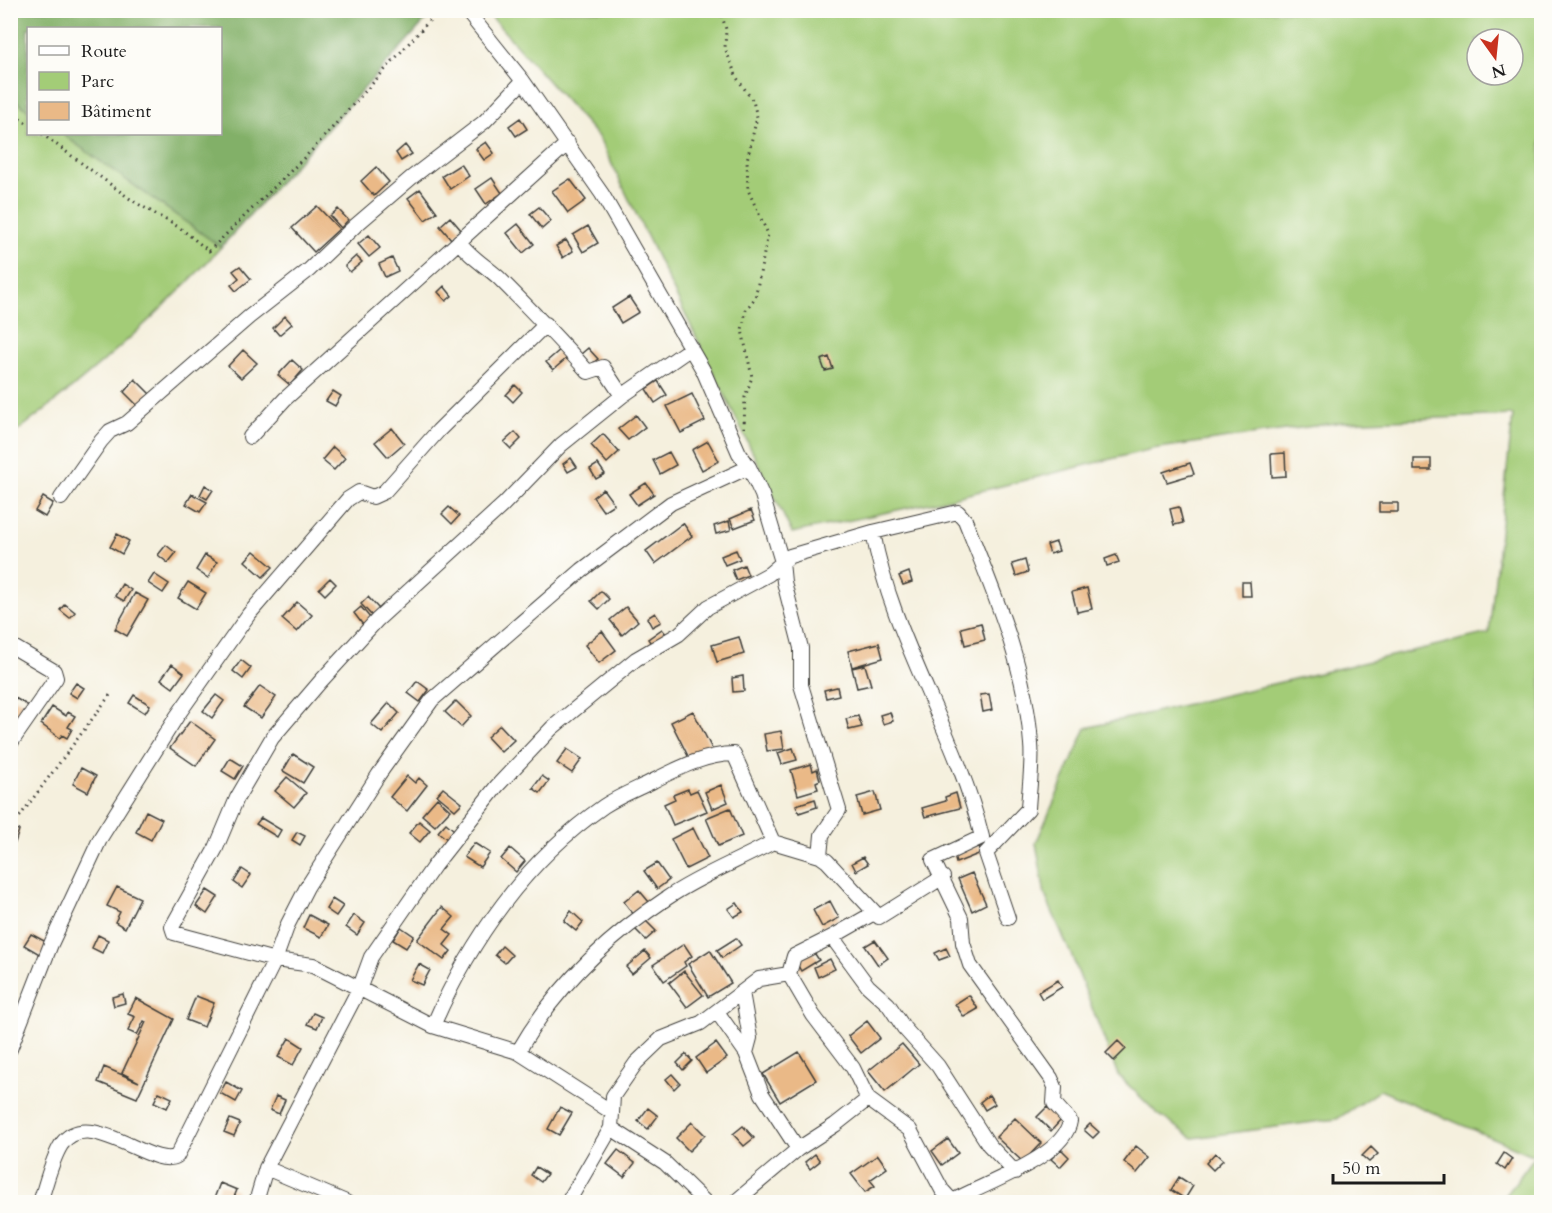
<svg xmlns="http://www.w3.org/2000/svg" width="1552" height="1213" viewBox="0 0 1552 1213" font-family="Cardo,serif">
	<rect width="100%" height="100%" fill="#fdfcf7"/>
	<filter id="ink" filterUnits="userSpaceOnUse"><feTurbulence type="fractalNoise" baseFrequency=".0167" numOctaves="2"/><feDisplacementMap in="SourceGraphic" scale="12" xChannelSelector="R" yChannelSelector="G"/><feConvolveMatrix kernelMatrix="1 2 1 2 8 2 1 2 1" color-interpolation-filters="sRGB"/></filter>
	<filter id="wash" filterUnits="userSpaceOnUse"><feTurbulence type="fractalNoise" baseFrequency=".008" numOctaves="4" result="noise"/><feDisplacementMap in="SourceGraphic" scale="24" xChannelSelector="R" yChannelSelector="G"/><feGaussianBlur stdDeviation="1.35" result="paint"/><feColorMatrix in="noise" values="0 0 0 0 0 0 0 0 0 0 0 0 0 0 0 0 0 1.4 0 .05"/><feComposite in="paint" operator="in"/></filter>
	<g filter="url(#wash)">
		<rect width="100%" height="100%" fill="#f5f0de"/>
		<!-- green -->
		<path fill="#a3cc77" stroke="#60744a" stroke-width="1.5" fill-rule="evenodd" d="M486,11h1055v1191h-40l34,-46 -155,-66 -43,29 -144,19 -35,-24 -40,-39 -45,-116 -28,-64 -9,-52 50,-115 403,-95 24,-218 -171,7 -190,27 -204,50 -156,34 -193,-395zM1477,39h36v36h-36z
			M11,97l17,13v24h34l159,113c-63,70 -135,132 -210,189z"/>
		<!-- forest -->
		<path fill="#82b068" stroke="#4f6642" stroke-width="1.5" d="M11,10h423v1l-213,236 -159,-113h158v-106h-192v82l-17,-13z"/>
		<g id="blocks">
			<!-- building -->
			<path fill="#eab987" d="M520,118l7,11 -11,7 -7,-10z
				M486,142l8,11 -10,7 -8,-11z
				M405,145l7,9 -11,7 -5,-8z
				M461,164l8,12 -19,13 -8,-13z
				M376,167l13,15 -15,14 -13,-15z
				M492,178l10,15 -16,11 -10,-15z
				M570,179l16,21 -18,13 -16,-22z
				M420,189l17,23 -12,8 -17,-22z
				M317,206l22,23 -25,23 -22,-24z
				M539,207l12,14 -9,8 -12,-15z
				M338,209l10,11 -7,8 -11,-12z
				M450,217l11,13 -10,9 -11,-13z
				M518,224l16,20 -11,9 -16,-20z
				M588,226l10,17 -15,9 -10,-17z
				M369,235l11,13 -11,9 -11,-13z
				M566,240l7,11 -10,7 -7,-12z
				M356,256l6,6 -12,10 -5,-6z
				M392,258l6,13 -13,6 -6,-13z
				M240,266l11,13 -15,12 -5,-6 8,-7 -6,-7z
				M444,286l8,10 -6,5 -8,-9z
				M629,297l10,15 -18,11 -9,-15z
				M285,316l7,8 -13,11 -6,-7z
				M588,348l10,11 -8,6 -9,-11z
				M561,349l7,8 -15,13 -7,-8z
				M243,350l14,13 -16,15 -13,-12z
				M829,357l4,12 -8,2 -4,-11z
				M292,360l11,10 -13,15 -12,-10z
				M135,379l17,17 -12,12 -16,-16z
				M658,381l9,14 -12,8 -9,-14z
				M515,385l7,7 -9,10 -7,-7z
				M333,391l8,5 -6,10 -9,-5z
				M692,394l13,27 -24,12 -14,-27z
				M636,415l9,12 -17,13 -10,-11z
				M392,428l12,15 -16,14 -13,-15z
				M515,432l6,7 -10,10 -7,-7z
				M603,434l16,18 -12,11 -16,-18z
				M708,441l11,20 -17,9 -10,-20z
				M333,447l12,11 -11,12 -12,-10z
				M669,452l7,13 -16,9 -7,-14z
				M1285,453l1,23 -14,1 -1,-23z
				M571,458l6,9 -9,5 -5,-8z
				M1414,459h17v11h-17z
				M1190,463l4,11 -27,8 -4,-10z
				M598,464l7,10 -9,5 -6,-10z
				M646,483l8,11 -17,11 -8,-11z
				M205,485l8,5 -6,9 -7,-4z
				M603,489l11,15 -11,7 -10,-14z
				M192,494l15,8 -7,10 -14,-8z
				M43,497l10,6 -8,14 -10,-6z
				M1379,503h19v9h-19z
				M449,507l10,9 -7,8 -10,-10z
				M1179,507l4,16 -9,2 -4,-16z
				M751,510l4,10 -21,8 -4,-9z
				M729,521l2,9 -15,4 -2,-8z
				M683,523l9,13 -37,28 -9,-13z
				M117,534l12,7 -7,13 -12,-7z
				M1056,542l3,9 -9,3 -3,-9z
				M166,545l10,8 -8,10 -10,-8z
				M736,550l4,9 -15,6 -4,-9z
				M254,551l19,16 -10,10 -18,-16z
				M205,555l12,7 -9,16 -12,-8z
				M1116,555l3,7 -12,4 -2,-7z
				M1025,560l3,12 -12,4 -4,-12z
				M744,565l4,10 -12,5 -4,-10z
				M909,572l3,10 -9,3 -4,-9z
				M154,574l15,10 -6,9 -15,-10z
				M330,578l6,6 -11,11 -6,-6z
				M188,582l18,11 -10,16 -18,-11z
				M1242,582h8l1,14h-9z
				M122,584l9,6 -7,11 -9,-5z
				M1087,588l5,21 -15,3 -5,-20z
				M601,591l8,8 -10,10 -8,-8z
				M135,593l13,7 -21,36 -12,-7z
				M368,597l11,12 -7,7 -11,-12z
				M297,602l15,13 -15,17 -15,-13z
				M65,604l10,8 -5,6 -10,-8z
				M361,607l10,12 -8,6 -9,-12z
				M626,607l12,14 -16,14 -12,-15z
				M655,613l6,9 -9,5 -5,-9z
				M981,623l4,17 -20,5 -4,-17z
				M662,629l4,5 -14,11 -4,-6z
				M602,631l14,19 -17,13 -14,-18z
				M739,637l5,17 -27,8 -5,-17z
				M879,643l4,15 -31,9 -4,-16z
				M241,660l10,8 -8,11 -10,-8z
				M172,664l12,9 -11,15 -12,-9z
				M865,665l6,20 -14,3 -5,-20z
				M743,676l1,15 -11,1 -1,-14z
				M417,681l12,9 -9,12 -12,-9z
				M76,683l8,5 -7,10 -8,-5z
				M260,686l16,11 -15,21 -17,-11z
				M837,687l2,8 -13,3 -2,-8z
				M989,694l3,16 -9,2 -3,-17z
				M134,695l16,10 -5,8 -16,-10z
				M216,695l8,6 -12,17 -9,-7z
				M15,698l14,8 -19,33v-34z
				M456,701l15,15 -10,11 -16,-15z
				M389,703l10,10 -17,20 -11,-9z
				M52,707l14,9 2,-4 7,4 -7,11 4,2 -5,9 -5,-3 -2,3 -19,-14z
				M693,711l19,38 -22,11 -19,-38z
				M890,712l3,9 -10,3 -3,-9z
				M858,716l4,11 -13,3 -3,-11z
				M190,721l25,18 -19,27 -26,-18z
				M500,725l14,15 -13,12 -14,-15z
				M781,731l3,18 -17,2 -3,-17z
				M793,748l4,12 -15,4 -4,-11z
				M567,749l15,10 -10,14 -15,-10z
				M293,754l20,13 -10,16 -20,-12z
				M230,758l13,8 -8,13 -13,-8z
				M811,764l2,7 4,-2 3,11 -4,2 2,7 -20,6 -7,-25z
				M81,768l15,8 -8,16 -15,-8z
				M407,776l8,7 4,-5 8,7 -20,26 -17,-14z
				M542,776l7,5 -9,12 -7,-5z
				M287,777l19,16 -12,14 -19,-16z
				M721,785l7,17 -16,7 -7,-17z
				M443,788l19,15 -7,7 -18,-15z
				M688,789l2,4 7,-3 10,21 -34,14 -9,-21 11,-5 -2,-4z
				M875,792l5,18 -18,5 -5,-18z
				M956,793l4,15 -35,9 -3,-9 24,-7 -1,-4z
				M437,798l13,12 -15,16 -13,-11z
				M815,799l2,8 -18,6 -3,-8z
				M730,808l12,28 -24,10 -12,-28z
				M146,811l16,8 -11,21 -15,-8z
				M261,818l20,12 -4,7 -21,-13z
				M419,821l11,9 -10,12 -11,-9z
				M446,823l8,7 -7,9 -9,-7z
				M10,828l9,2 -4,13 -5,-1z
				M693,828l15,30 -22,11 -15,-30z
				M297,832l8,4 -5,9 -8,-5z
				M474,843l16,10 -10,14 -16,-10z
				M979,846l2,7 -25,10 -2,-7z
				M510,848l15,13 -9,11 -15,-13z
				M863,857l5,7 -12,7 -4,-8z
				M657,863l12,17 -12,9 -13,-18z
				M242,869l9,6 -9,13 -8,-6z
				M972,873l14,31 -14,7 -14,-32z
				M117,887l23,11 -15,30 -10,-6 5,-10 -13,-6z
				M207,890l11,7 -11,17 -11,-8z
				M639,890l10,12 -15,13 -10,-13z
				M332,899l11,7 -7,10 -10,-7z
				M830,901l9,17 -17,9 -9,-17z
				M737,903l6,9 -9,5 -6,-8z
				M442,907l12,10 -10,12 8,6 -8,10 7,6 -7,9 -27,-20z
				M571,911l12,11 -7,9 -12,-10z
				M309,915l19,10 -7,12 -18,-9z
				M354,915l11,8 -8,12 -11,-8z
				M645,920l11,11 -10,9 -11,-11z
				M401,927l13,9 -8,12 -13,-8z
				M31,934l17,9 -7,12 -17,-10z
				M98,935l10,5 -6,13 -10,-5z
				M736,938l5,7 -19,13 -5,-8z
				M875,940l13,18 -10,7 -13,-19z
				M684,944l8,12 -8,6 2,4 -22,15 -11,-16z
				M502,946l10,9 -7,8 -10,-8z
				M946,948l4,8 -11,4 -4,-7z
				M710,950l21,33 -23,14 -20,-33z
				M645,951l6,7 -19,16 -6,-7z
				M813,951l6,9 -18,11 -5,-9z
				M830,959l5,10 -17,8 -4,-10z
				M419,964l11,6 -8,15 -12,-5z
				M684,971l19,24 -16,12 -18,-24z
				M1058,980l4,7 -20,12 -4,-7z
				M123,994l2,9 -11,3 -2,-9z
				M969,995l9,14 -14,8 -9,-13z
				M196,996l18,7 -10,24 -18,-7z
				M136,998l38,21 -37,79 -39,-16 6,-15 35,15 -17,-9 24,-51 -2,-1 -7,14 -9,-4 7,-14 -7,-3z
				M313,1013l9,4 -5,11 -10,-4z
				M867,1021l13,17 -19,15 -13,-17z
				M289,1038l14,9 -10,18 -15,-8z
				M1118,1041l8,8 -12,12 -8,-8z
				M716,1043l11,15 -21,15 -10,-15z
				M902,1044l17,20 -34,28 -17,-21z
				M799,1052l17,28 -36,22 -17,-28z
				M686,1054l6,7 -9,9 -6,-7z
				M672,1074l8,9 -6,6 -8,-10z
				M226,1082l16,9 -6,11 -16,-9z
				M159,1092l13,6 -5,10 -13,-6z
				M989,1095l6,9 -10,6 -5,-8z
				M276,1096l9,4 -6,14 -9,-4z
				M560,1107l12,6 -13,22 -11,-6z
				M1047,1107l14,13 -10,11 -14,-14z
				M648,1108l10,8 -10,13 -10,-8z
				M1015,1118l26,25 -18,19 -27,-25z
				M230,1119l10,4 -6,13 -10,-4z
				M692,1122l13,13 -16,16 -13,-13z
				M1090,1124l9,8 -6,6 -9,-8z
				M743,1126l11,12 -10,8 -11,-12z
				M948,1139l10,14 -16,12 -10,-14z
				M1136,1146l14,11 -13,16 -13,-11z
				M1371,1147l7,7 -9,8 -7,-6z
				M1061,1149l8,8 -9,10 -9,-8z
				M618,1150l17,13 -11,14 -17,-13z
				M1215,1153l8,7 -10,10 -7,-7z
				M1504,1153l8,6 -7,11 -8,-6z
				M815,1154l5,7 -10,8 -5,-7z
				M878,1155l9,13 -17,12 5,6 -10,6 -14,-18z
				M536,1167l11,7 -6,8 -10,-7z
				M1179,1177l14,9 -8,13 -14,-9z
				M220,1183l17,7 -5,12 -17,-6z"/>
		</g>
	</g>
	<g filter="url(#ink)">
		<use href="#blocks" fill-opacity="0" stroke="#3d3c39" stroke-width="1.5"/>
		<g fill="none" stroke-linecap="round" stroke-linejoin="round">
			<defs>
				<path id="street" d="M466,10l57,71 79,113 101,176 36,83 10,14 13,28 20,67 2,20 17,66v37l38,125 -17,25 -2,21
					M459,241c8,14 27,25 40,37 31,31 60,61 89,94l15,-5 19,29
					M691,348l-69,48 -61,49 -58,60 -126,115 -57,62 -48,56 -35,60 -21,50 -44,79 2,6 101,27 38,5 120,61 85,26 89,57 5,4 -1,15 54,35 40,39
					M250,437l35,-38 283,-256
					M61,498l40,-57 9,-10 17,-8 122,-106 60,-47 46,-44 56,-48 73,-56 39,-41
					M873,532c18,104 84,202 109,305l-49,23 28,58 2,25 7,22 81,113 4,9 -1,16 16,18c-5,37 -91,64 -119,81
					M10,645l44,26 2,7 -46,66
					M832,937l36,49 20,18 16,24 34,38 51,79 26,27
					M789,974l24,41 40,53 15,31 42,31 32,60 10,11
					M742,992l8,46 -4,15 16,41 36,55
					M718,1013l28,40
					M433,1026c37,-86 93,-166 171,-220 15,-10 33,-17 49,-25 26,-13 53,-27 81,-27l39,88
					M10,1049l41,-105 50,-107 76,-121 72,-102 99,-115 11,-7 14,5 11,-5 54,-61 108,-107
					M518,1052c35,-62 89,-114 149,-154 32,-22 71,-37 106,-56l47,14 7,5 52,56 64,-40
					M612,1113l1,-17 23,-33 25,-24 40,-16 58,-44 30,-5 5,-18 38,-19 42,-24
					M266,1168l80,34
					M40,1202c6,-17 11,-41 21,-57 27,-41 91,26 116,11l98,-196 13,-36 19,-37 72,-113 53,-74 150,-130 89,-67 78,-36
					M256,1202l10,-34 94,-181 11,-30 63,-91 63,-80 55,-58 84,-69 43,-25 29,-27 61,-33 21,-18 83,-24 85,-20 7,8c29,73 61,146 66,224 2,21 -2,44 -3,65l-42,44 22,65
					M568,1202l43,-74
					M735,1202l63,-53 37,-24 33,-26"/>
			</defs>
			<!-- street casing -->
			<use href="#street" stroke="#3d3c39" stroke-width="16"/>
			<!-- path -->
			<path stroke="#3d3c39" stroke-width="3" stroke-dasharray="1.5 4.5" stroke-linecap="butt" d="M720,10l6,19 -1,19 12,30 16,23 4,16 -10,43 1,30 20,44 -13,64 -9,12 -4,20 10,47 -7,20 -1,31
				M10,112l18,12
				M42,134l91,67 47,27 29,23 104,-102 126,-139
				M10,824l10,-8 90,-121"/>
			<!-- street -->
			<use href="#street" stroke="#fff" stroke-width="14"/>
		</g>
	</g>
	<!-- margin -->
	<rect width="1552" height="1213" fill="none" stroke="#fdfcf7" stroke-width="36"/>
	<!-- legend -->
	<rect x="27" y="27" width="195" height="108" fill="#fdfcf7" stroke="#a3a29f" stroke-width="1.5"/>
	<rect x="39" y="46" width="30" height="9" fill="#ffffff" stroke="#a3a29f" stroke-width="1.5"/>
	<text x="81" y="57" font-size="18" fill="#1c1c1c">Route</text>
	<rect x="39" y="72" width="30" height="18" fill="#a3cc77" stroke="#a3a29f" stroke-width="1.5"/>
	<text x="81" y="87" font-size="18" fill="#1c1c1c">Parc</text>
	<rect x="39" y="102" width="30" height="18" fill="#eab987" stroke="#a3a29f" stroke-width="1.5"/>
	<text x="81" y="117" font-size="18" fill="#1c1c1c">Bâtiment</text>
	<!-- north arrow -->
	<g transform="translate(1495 57) rotate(165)"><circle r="28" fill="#fdfcf7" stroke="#a3a29f" stroke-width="1.5"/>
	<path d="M0-4.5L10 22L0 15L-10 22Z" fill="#c8321e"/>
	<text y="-9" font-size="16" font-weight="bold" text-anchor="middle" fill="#1c1c1c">N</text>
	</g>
	<!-- scale -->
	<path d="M1333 1174v9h111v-9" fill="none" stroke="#1c1c1c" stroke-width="3"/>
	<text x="1342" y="1174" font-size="18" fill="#1c1c1c" stroke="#fdfcf7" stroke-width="4.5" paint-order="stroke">50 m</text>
</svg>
